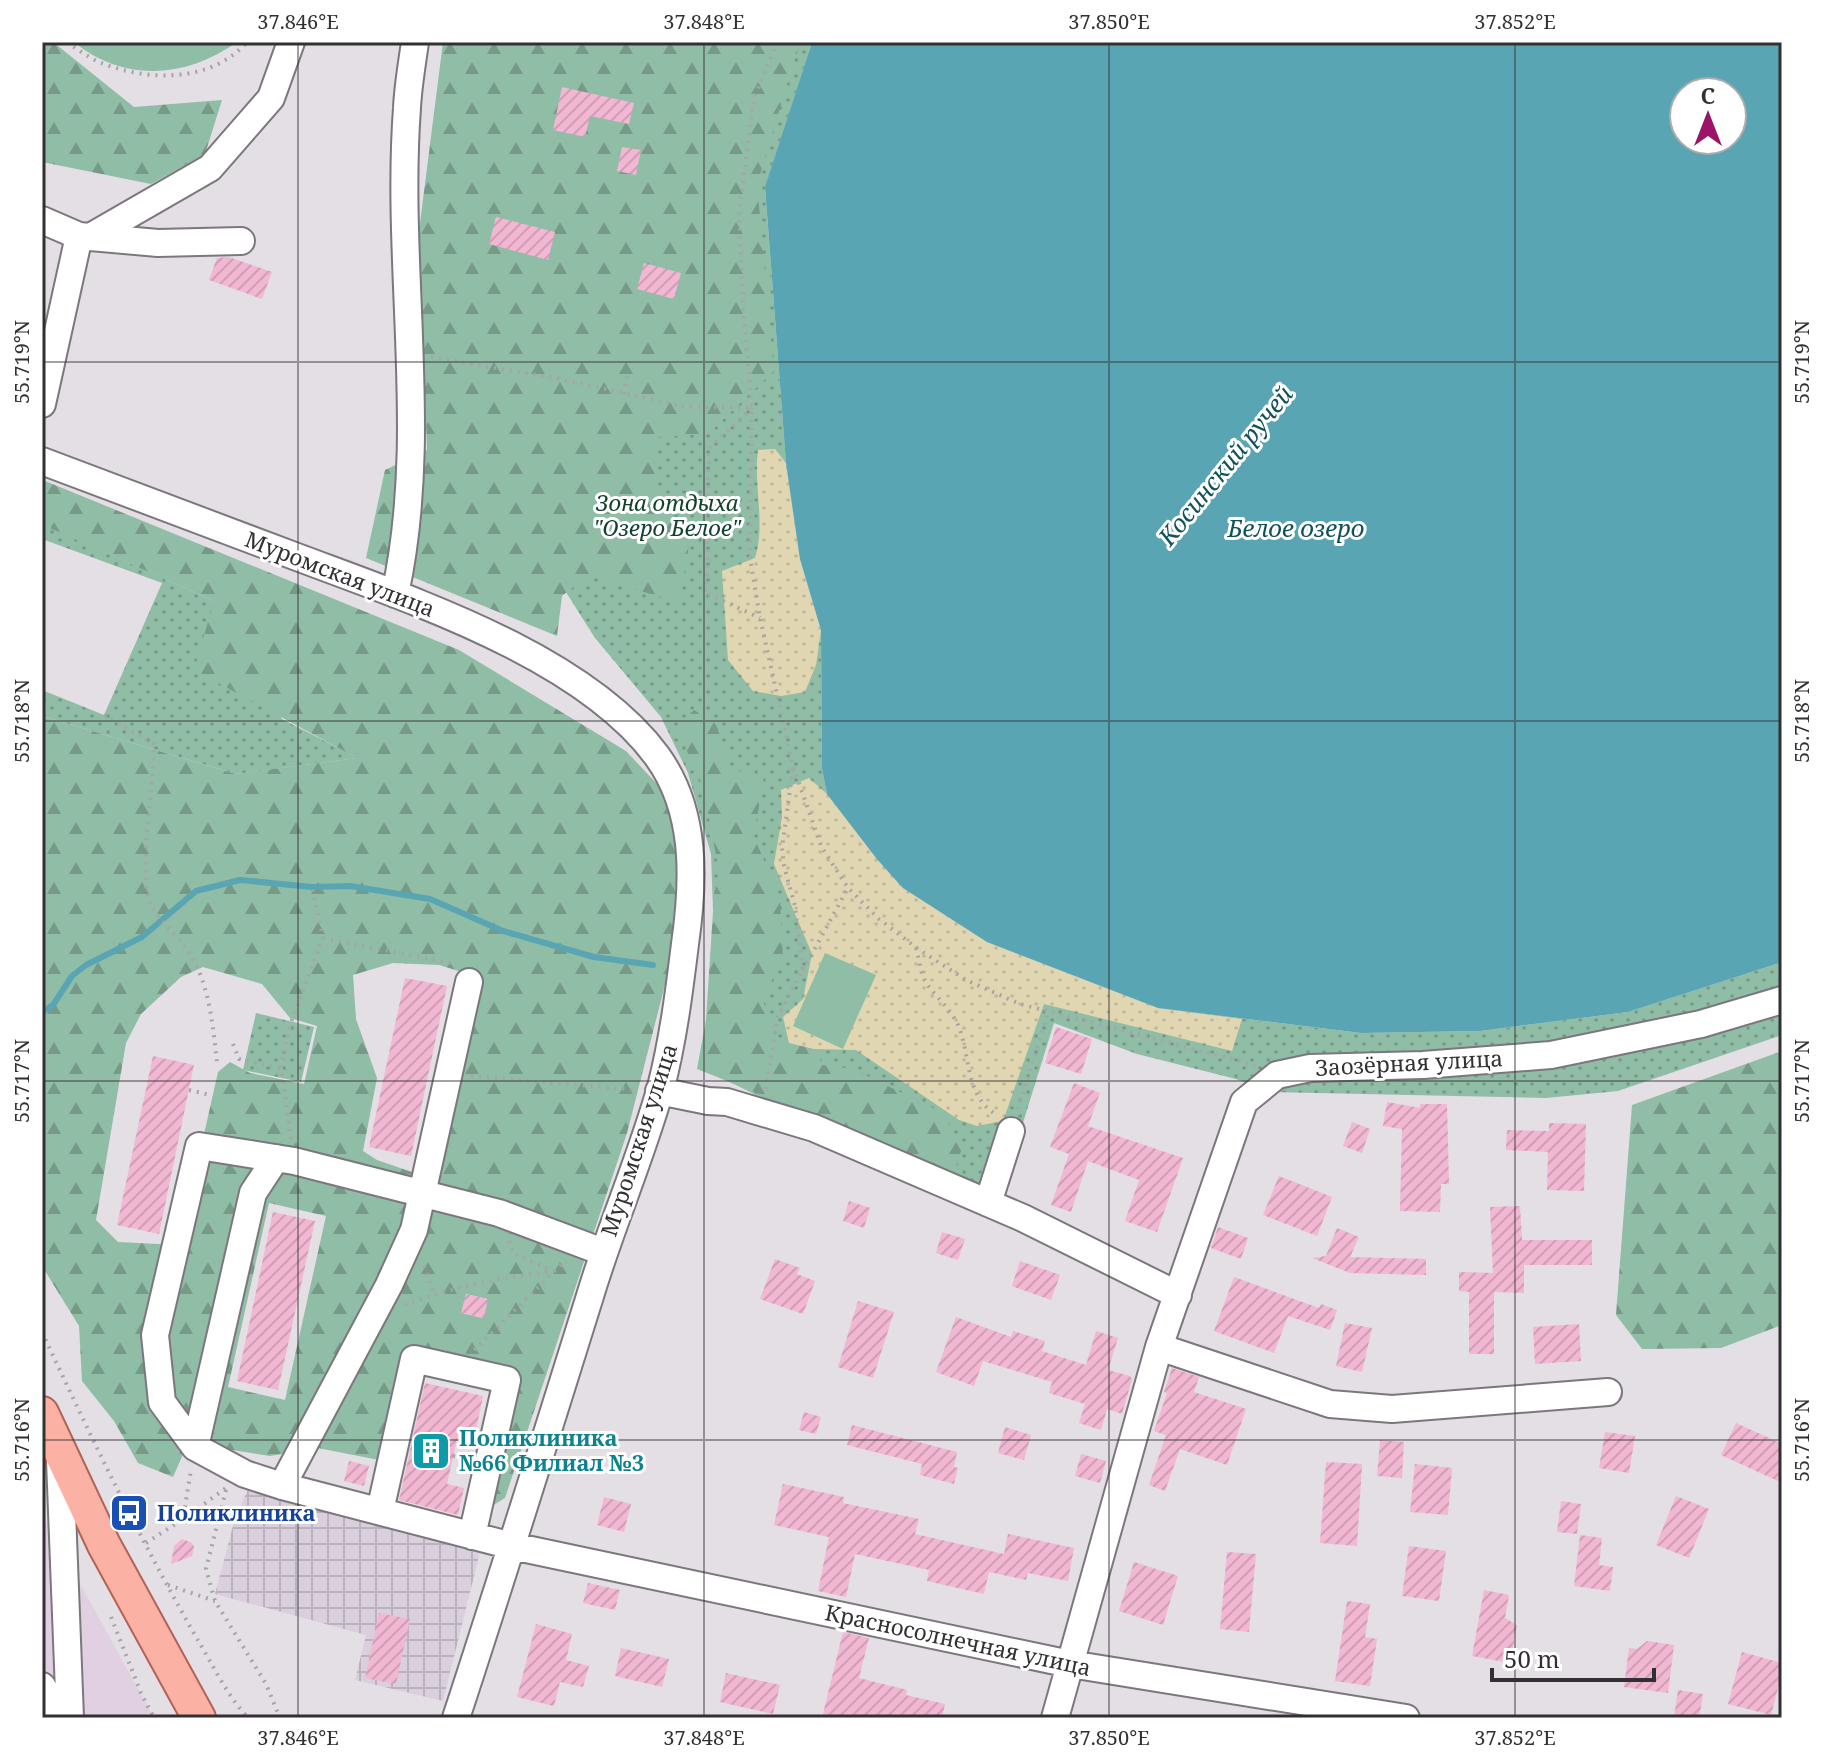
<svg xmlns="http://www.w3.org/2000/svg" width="1824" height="1760" viewBox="0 0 1824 1760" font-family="'Noto Serif',serif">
	<defs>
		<pattern id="industrial-grid" width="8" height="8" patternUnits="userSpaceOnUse" patternTransform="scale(2)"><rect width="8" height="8" fill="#dacfdc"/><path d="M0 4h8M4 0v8" fill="none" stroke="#bcb2bd"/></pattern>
		<pattern id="green-dots" width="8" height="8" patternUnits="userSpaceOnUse" patternTransform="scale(2)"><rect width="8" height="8" fill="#90bda5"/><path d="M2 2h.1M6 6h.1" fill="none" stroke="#769a87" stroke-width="1.8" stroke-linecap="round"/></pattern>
		<pattern id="forest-firs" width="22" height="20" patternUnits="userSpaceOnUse" patternTransform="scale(2)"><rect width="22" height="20" fill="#90bda5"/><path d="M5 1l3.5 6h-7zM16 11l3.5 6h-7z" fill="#769a87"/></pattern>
		<pattern id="sand-dots" width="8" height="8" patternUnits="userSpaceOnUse" patternTransform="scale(2)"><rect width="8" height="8" fill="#e0d7b2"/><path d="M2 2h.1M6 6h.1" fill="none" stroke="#c1b99a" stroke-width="1.8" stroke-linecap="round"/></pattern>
		<pattern id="building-hatch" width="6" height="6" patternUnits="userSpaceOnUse" patternTransform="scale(2)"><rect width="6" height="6" fill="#f2b7d2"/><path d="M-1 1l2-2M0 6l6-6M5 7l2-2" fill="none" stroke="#d09eb5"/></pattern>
	</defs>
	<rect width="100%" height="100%" fill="#e4dee5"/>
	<!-- commercial -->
	<path fill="#e1d0e1" d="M42,1513l2,5 110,200h-112z"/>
	<!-- industrial -->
	<path fill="url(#industrial-grid)" d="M249,1486l233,58 -39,157 -88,-21 11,-45 -151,-41 19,-72z"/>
	<!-- green -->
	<path fill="url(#green-dots)" d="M738,42h74l-47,146 21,274 14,97 21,71 1,139 5,25 76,94 84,54 171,66 203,25 119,-2 148,-19 154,-50v73l-164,56 -72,7 -277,-6 -33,-13 -99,-25 -83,-31 -55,177 -235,-101 -58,-29 8,-132 -3,-84 -23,-81 -27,-56 -66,-79 -81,-128z
		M42,524l172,77 68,118 76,39 -122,16 -194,-58v-26l62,25 58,-132 -120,-44z
		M256,1013l58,14 -13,55 -58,-12z"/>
	<!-- forest -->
	<path fill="url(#forest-firs)" fill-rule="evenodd" d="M42,42h11l81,65 88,-7 -17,54 -54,30 -109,-22z
		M443,42h357l-43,142 17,187 -66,63 -52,3 2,48 31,60 -9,58 -91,-28 -27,21 -5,40 -191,-78 19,-88 42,-20 -8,-219z
		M45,481l414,169 167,101 47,50 9,67 -5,70 -50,195 -122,365 -13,8 25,-133 -83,-21 -50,109 -66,-13 -48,8 -82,-13 -15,34 -35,-14 -24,-42 -32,-40 -3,-55 -37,-60v-550l194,58 121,-16 -163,-88 20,-69 -171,-76 -1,-43zM393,963l46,2 36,11 -40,204 -58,-20 -14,-9 14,-73 -21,-59 -3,-44zM203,967l59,17 28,34 27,8 -13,58 -54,-11 -20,-11 -12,10 -39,173 -61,-3 -22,-22 30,-177 15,-29 40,-37zM269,1203l57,13 -41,184 -57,-13zM466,1294l21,5 -4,19 -21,-5z
		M694,710l22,13 14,46 34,7 -10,61 26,61 3,62 -21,38 16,40 25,3 15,7 4,17 31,4 92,45 16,37 -7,21 -257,-103 9,-49 8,-124 5,-25 -16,-85 -27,-59z
		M1782,1051v274l-61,23 -79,1 -26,-34 16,-210z"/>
	<!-- sand -->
	<path fill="url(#sand-dots)" d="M775,449l11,14 14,96 21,71 -5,35 -11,27 -24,4 -28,-5 -25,-31 -6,-89 33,-13c11,-35 -2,-72 3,-108z
		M809,778l18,16 50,65 26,29 84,54 171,66 84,11 -10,32 -188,-47 -41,117 -26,5 -18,-6 -103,-70 -42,-1 -25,-6 -6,-26 20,-18 9,-45 -38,-90 8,-47 -1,-27z"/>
	<!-- pitch -->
	<path fill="#90bda5" d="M74,42h163c-50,36 -113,41 -163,0z
		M825,953l51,22 -33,74 -50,-23z"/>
	<!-- water -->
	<path fill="#5aa5b3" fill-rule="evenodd" d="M812,42h970v920l-154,50 -148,19 -119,2 -203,-25 -171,-66 -84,-54 -26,-29 -50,-65 -5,-25 -1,-139 -21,-71 -14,-96 -21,-276zM1684,92h48v48h-48z"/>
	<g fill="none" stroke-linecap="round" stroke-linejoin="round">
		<!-- stream -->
		<path stroke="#5aa5b3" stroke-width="6" d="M42,1012l11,-7 19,-29 14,-11 56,-28 54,-46 44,-11 72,7 38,-1 80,13 73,32 91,26 59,8"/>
	</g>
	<!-- building -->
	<path fill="url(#building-hatch)" d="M562,87l72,16 -5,21 -39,-8 -5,21 -32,-7z
		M622,147l19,3 -5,25 -19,-4z
		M496,217l59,15 -7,28 -59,-16z
		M229,257l43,15 -10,27 -53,-19 8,-22z
		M644,263l37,10 -7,26 -37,-10z
		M405,978l42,8 -36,170 -42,-9z
		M1056,1027l36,12 -11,35 -36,-11z
		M153,1056l41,9 -35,169 -42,-9z
		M1074,1083l26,10 -12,33 95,32 -26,74 -32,-11 14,-41 -51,-19 -17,51 -20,-7 18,-51 -19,-7z
		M1387,1102l33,6v-4h27l2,80h-8l-1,28 -40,-1 2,-82 -19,-3z
		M1352,1122l18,7 -8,24 -19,-7z
		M1549,1123l37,1 -2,67 -37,-1 1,-38 -42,-2 1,-20 42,1z
		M1279,1176l53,21 -15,39 -54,-21z
		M849,1201l21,7 -6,20 -21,-7z
		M1520,1206l2,34h70v25h-68v28l-30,-1v62h-25v-62l-10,-1v-19l34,1 -3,-66z
		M273,1212l42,9 -37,169 -41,-9z
		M1218,1227l30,11 -7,21 -30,-11z
		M1337,1228l22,9 -9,20 76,2v16l-76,-2 -38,-15 14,-2z
		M942,1232l23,7 -7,21 -22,-7z
		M775,1259l25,9 -3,6 18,7 -12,33 -43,-15z
		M1020,1261l40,14 -9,25 -39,-14z
		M1234,1277l85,31 2,-4 16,6 -7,20 -42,-14 -14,37 -60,-22z
		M466,1294l22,5 -4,19 -23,-5z
		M858,1301l36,11 -21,66 -35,-11z
		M956,1317l55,20 2,-6 32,10 -3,10 44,14 10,-34 22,7 -10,32 22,6 2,3 -10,35 -15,-5 -6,21 -22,-7 6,-19 -36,-11 3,-11 -69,-21 -9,25 -38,-14z
		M1345,1323l27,5 -10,44 -26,-6z
		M1579,1324l2,37 -46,3 -2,-37z
		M1172,1368l27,9 -5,15 52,17 -19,56 -47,-16 -15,42 -16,-6 17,-50 -12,-4 13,-38 -3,-1z
		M425,1383l58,13 -7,34 -16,-4 -13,58 17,4 -6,27 -59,-15z
		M804,1412l17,5 -5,17 -17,-4z
		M1736,1423l46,21v39l-61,-28z
		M852,1425l105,27 -3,15 4,1 -4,16 -34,-9 2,-11 -75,-19z
		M1005,1427l26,8 -7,25 -26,-7z
		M1605,1432l30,4 -6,37 -30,-5z
		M1380,1440l24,2 -2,36 -25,-2z
		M1081,1454l25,7 -6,22 -25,-7z
		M349,1461l20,5 -5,20 -20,-5z
		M1326,1462l36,2 -5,82 -37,-3z
		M1415,1464l37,4 -4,47 -38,-3z
		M783,1484l61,13 -1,6 76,16 -4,15 89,20 4,-20 66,14 -6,33 -40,-8 -2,7 -37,-8 -5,22 -57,-13 2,-11 -74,-16 -9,43 -28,-6 11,-54 -55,-12z
		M1676,1496l33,13 -20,49 -33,-13z
		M604,1497l27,7 -7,28 -27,-7z
		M1561,1501l20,3 -4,30 -20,-2z
		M1580,1535l22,3 -3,27 14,2 -3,24 -36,-5z
		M182,1539l10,4 2,4 -2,9 -21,8 3,-18z
		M1409,1546l37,5 -7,50 -37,-5z
		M1227,1552l29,2 -7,78 -29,-3z
		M1134,1562l44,14 -15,49 -44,-14z
		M588,1583l32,7 -5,20 -32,-7z
		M1484,1590l25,5 -4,23 12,7 -7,38 -38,-7z
		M1347,1601l23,3 -5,33 12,2 -7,47 -35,-5z
		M379,1613l31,6 -14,65 -31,-6z
		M536,1624l36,10 -6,26 23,6 -6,21 -23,-5 -6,24 -37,-9z
		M843,1632l26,6 -10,40 48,12 -1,5 39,9 -3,14h-120z
		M1647,1641l27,4 -6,48 -44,-6 5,-39 8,1z
		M621,1648l48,11 -7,28 -47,-11z
		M1742,1652l40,11v10l-11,42 -43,-11z
		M726,1673l54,12 -7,29 -53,-12z
		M1678,1690l25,4 -4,24h-25z"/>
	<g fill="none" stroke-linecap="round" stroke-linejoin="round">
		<defs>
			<path id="minor" d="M42,220l37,16 79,7 83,-2
				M92,236l118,-68 61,-70 20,-56
				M42,404l37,-168
				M42,461c85,32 170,64 255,96 114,43 286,99 360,199 40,55 37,125 28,188 -6,49 -12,96 -24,143 -20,71 -50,139 -71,209 -44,141 -88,282 -134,422
				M395,594c35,-160 0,-324 12,-486 1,-22 5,-44 8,-66
				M659,1091l49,10 19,1 87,26 209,90 155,77
				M988,1203l23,-72
				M603,1252l-104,-39 -205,-52 -95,-15 -44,189 7,67 33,45 50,27 37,12 230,60 558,118 336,54
				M1159,1347l171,57 62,5 216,-17
				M195,1447l58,-254 23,-35
				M60,1460l10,258
				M282,1486l107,-201 25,-55 55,-248
				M380,1511l34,-152 93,21 -35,156
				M42,1686l19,32
				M1055,1718l104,-371 85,-245 33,-27 33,-7 113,-3 128,-10 150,-31 81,-24"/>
			<path id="major" d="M42,1413l62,132 95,173"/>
		</defs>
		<!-- minor casing -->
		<use href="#minor" stroke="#7c767d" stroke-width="30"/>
		<!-- major casing -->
		<use href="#major" stroke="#b36355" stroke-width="36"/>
		<!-- path -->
		<path stroke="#a8a3a9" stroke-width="4" stroke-dasharray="2 6" stroke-linecap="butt" d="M67,42c10,7 21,15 32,20 48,20 112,21 148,-20
			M777,42l-23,56 -15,116 5,105 8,89 -2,150 10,60 33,148 28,80 27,42 31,31 39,30 48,31 54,24 235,61
			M431,357l130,22 125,28 66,1
			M624,394l4,-21
			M752,408l-43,41 -2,136 -3,7 56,26
			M104,715l50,29c0,36 -16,132 -4,159 10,20 31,35 42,54 18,32 21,70 25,106
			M323,938l132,26
			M916,948c3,10 4,22 8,31 7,14 26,28 34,46 13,30 6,71 39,90
			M803,970l45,-82
			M233,1044l6,15 42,9
			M471,1076l166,14
			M766,1089l12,-73 25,-46 -8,-64 -11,-40 -2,-18 11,-80
			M189,1090l21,5
			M1018,1109l30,-97
			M291,1139l-10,-71 9,-43 33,-87 -11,-51
			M509,1241l5,13 38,16
			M424,1266l10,28
			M405,1305c49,-19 97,-27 149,-34
			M42,1332c49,105 99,210 157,310 12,20 33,62 50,76
			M474,1350l91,-89
			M453,1456l13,3
			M226,1490l-20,79 9,32 51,83 14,34
			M185,1518l41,-30
			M146,1543l37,-24 8,-49
			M168,1585l47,16
			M111,1617l30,76 13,25"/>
		<!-- minor -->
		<use href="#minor" stroke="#fff" stroke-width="26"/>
		<!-- major -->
		<use href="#major" stroke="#fbb2a4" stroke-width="32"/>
	</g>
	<!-- ticks -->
	<path fill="none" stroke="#323033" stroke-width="2" stroke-opacity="0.45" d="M298,42v1676M704,42v1676M1109,42v1676M1515,42v1676M42,362h1740M42,721h1740M42,1081h1740M42,1440h1740"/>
	<!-- icons -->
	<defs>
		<symbol id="building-square" viewBox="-11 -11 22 22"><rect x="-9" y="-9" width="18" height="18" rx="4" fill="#0f9aa8" stroke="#fff"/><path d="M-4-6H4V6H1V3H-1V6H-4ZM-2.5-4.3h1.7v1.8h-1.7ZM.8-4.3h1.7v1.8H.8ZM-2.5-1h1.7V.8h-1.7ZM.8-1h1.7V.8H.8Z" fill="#fff"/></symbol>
		<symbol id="bus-square" viewBox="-11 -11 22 22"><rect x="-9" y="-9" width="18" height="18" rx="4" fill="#1a4fb4" stroke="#fff"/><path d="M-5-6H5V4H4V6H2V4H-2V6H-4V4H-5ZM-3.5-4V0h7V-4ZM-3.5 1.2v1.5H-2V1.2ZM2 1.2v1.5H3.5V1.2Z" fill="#fff"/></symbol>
	</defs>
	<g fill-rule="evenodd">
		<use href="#building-square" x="409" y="1429" width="44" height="44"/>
		<use href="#bus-square" x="107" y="1491" width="44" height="44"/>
	</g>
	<g text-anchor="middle" stroke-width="6" stroke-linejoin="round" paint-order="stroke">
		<!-- park labels -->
		<g font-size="22" font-style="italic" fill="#12422d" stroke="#fff">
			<text x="667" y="511">Зона отдыха<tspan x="667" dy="25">"Озеро Белое"</tspan></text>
		</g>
		<!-- street labels -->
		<g font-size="22" fill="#323033" stroke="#fff">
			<text transform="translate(340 574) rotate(21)" y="8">Муромская улица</text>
			<text transform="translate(1409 1063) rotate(-3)" y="8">Заозёрная улица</text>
			<text transform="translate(639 1140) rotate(-72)" y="8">Муромская улица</text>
			<text transform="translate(958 1640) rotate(12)" y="8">Красносолнечная улица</text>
		</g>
		<!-- culture labels -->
		<g font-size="22" font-weight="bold" fill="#0d838f" stroke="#fff" text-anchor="start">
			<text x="459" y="1446">Поликлиника<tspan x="459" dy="25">№66 Филиал №3</tspan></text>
		</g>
		<!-- transit labels -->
		<g font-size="22" font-weight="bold" fill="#164399" stroke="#fff" text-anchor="start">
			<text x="157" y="1521">Поликлиника</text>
		</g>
		<!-- water labels -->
		<g font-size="24" font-style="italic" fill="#10525c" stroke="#fff">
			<text transform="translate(1226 466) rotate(-51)" y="8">Косинский ручей</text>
			<text x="1296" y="537">Белое озеро</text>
		</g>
	</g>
	<!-- border -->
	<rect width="1824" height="1760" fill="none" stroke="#ffffff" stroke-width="88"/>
	<!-- north arrow -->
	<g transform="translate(1708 116)"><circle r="38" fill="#ffffff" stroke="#adacad" stroke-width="2"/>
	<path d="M0-6L14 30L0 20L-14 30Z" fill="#9b1465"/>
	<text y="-12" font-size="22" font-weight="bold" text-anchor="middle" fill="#323033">С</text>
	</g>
	<!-- scale -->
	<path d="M1492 1668v12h162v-12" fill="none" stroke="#323033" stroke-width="4"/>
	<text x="1504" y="1668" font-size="24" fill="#323033" stroke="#ffffff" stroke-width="6" paint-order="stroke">50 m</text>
	<rect x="44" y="44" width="1736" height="1672" fill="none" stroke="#323033" stroke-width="3"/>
	<g font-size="20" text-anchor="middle" fill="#323033">
		<text x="298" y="29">37.846°E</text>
		<text x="704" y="29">37.848°E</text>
		<text x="1109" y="29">37.850°E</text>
		<text x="1515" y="29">37.852°E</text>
		<text transform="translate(22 362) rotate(-90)" y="7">55.719°N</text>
		<text transform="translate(1802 362) rotate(-90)" y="7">55.719°N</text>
		<text transform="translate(22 721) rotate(-90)" y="7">55.718°N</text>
		<text transform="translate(1802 721) rotate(-90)" y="7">55.718°N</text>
		<text transform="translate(22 1081) rotate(-90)" y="7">55.717°N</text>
		<text transform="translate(1802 1081) rotate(-90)" y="7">55.717°N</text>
		<text transform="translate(22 1440) rotate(-90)" y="7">55.716°N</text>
		<text transform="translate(1802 1440) rotate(-90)" y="7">55.716°N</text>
		<text x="298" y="1745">37.846°E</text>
		<text x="704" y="1745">37.848°E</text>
		<text x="1109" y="1745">37.850°E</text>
		<text x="1515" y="1745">37.852°E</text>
	</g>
</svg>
